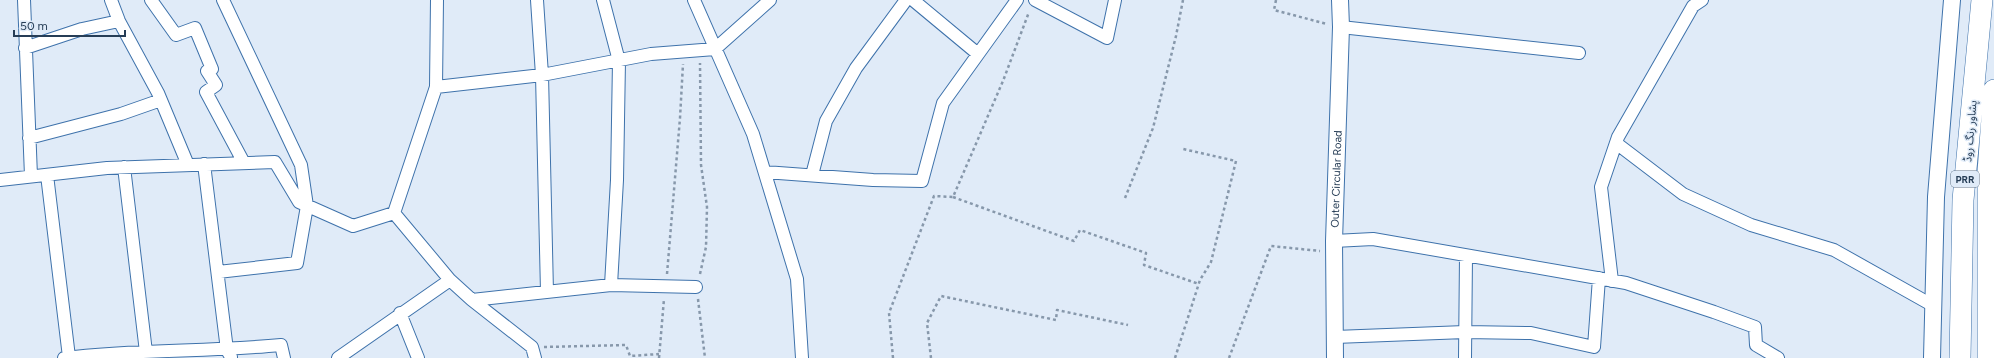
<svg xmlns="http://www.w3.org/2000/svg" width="1994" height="358" viewBox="0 0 1994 358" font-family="Figtree,'Noto Sans Arabic',sans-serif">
	<rect width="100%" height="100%" fill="#e0ebf8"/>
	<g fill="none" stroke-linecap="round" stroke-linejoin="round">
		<defs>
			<path id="street" d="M24,0l7,176
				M111,0l8,21 39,72 30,72
				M151,0l25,35 19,-7 17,41 -5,2 9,14 -10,7 38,71
				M537,0l5,75 5,217
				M603,0l16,61 -2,119 -6,105
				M694,0l59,134 44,145 5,79
				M913,0l65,54
				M1035,0l72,38 8,-38
				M1341,27l238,26
				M25,48l57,-19 37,-8
				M436,87l106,-12 109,-21 64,-5 55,-49
				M29,138l92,-24 40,-14
				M1616,143l67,51 68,31 83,25 98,55
				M204,164l23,186 4,7
				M124,167l22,185
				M765,172l108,8 49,1 21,-78 74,-103
				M47,175l22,182
				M812,175l14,-54 30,-53 50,-68
				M0,180l107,-12 168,-6 24,40 54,24 41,-13
				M1334,241l39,-2 253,44 88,29 41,15 1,18 22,13
				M218,272l79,-9 10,-57 -6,-41 -78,-165
				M450,280l22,20 139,-15 85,2
				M1612,281l-11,-94 17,-50 75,-131 9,-6
				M472,300l60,47 3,11
				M400,313l18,45
				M1335,337l130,-5 66,1 63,14 5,-69
				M64,358c72,-9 144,-6 217,-13l3,13
				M338,358l112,-78 -56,-67 42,-126 1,-87
				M1465,358l1,-102"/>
			<g id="secondary">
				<path id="s1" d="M1335,358l-1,-117 7,-214 -1,-27"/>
				<path d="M1932,358l4,-161 16,-197"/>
			</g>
			<path id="highway" d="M1960,358l3,-158 19,-200
				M1988,358v-186l6,-82"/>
		</defs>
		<!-- street casing -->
		<use href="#street" stroke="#3e72ab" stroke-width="14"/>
		<!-- secondary casing -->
		<use href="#secondary" stroke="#3e72ab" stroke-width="18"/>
		<!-- highway casing -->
		<use href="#highway" stroke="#3e72ab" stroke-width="22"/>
		<!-- path -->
		<path stroke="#8798ab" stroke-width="2.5" stroke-dasharray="3 3" stroke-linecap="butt" d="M1276,0l-2,10 53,14
			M953,197l121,44 6,-11 66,23 -2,12 55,19
			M1125,198l28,-70 23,-92 7,-36
			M667,274l13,-156 3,-54
			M700,274l6,-27 1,-40 -6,-42 -1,-102
			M698,299l7,59
			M544,347l82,-2 4,11 29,-2
			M659,358l5,-59
			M893,358l-4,-45 45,-117 19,1 50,-116 26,-69
			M931,358l-4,-35 14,-27 115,24 1,-10 71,15
			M1175,358l25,-78 11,-18 25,-101 -53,-12
			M1229,358l42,-112 49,5"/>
		<!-- street -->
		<use href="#street" stroke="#fff" stroke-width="12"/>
		<!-- secondary -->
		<use href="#secondary" stroke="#fff" stroke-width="16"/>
		<!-- highway -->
		<use href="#highway" stroke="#fff" stroke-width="21"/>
	</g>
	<g text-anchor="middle" stroke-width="3" stroke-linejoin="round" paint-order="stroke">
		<!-- shield labels -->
		<rect fill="#e0ebf8" stroke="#5e7187" stroke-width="1" x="1951" y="171" width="28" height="16" rx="3"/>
		<g font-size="10" font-weight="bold" fill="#263d56">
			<text x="1965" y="183">PRR</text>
		</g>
		<!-- street labels -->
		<g font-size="11" fill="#263d56" stroke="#e0ebf8">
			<text transform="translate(1970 131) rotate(-85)" y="4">پشاور رنگ روڈ</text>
			<text dy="4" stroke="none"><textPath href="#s1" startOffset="179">Outer Circular Road</textPath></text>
		</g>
	</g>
	<!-- scale -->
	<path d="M14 30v6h111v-6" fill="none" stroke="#263d56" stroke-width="2"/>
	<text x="20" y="30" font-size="12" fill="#263d56" stroke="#e0ebf8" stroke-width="3" paint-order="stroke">50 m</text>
</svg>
